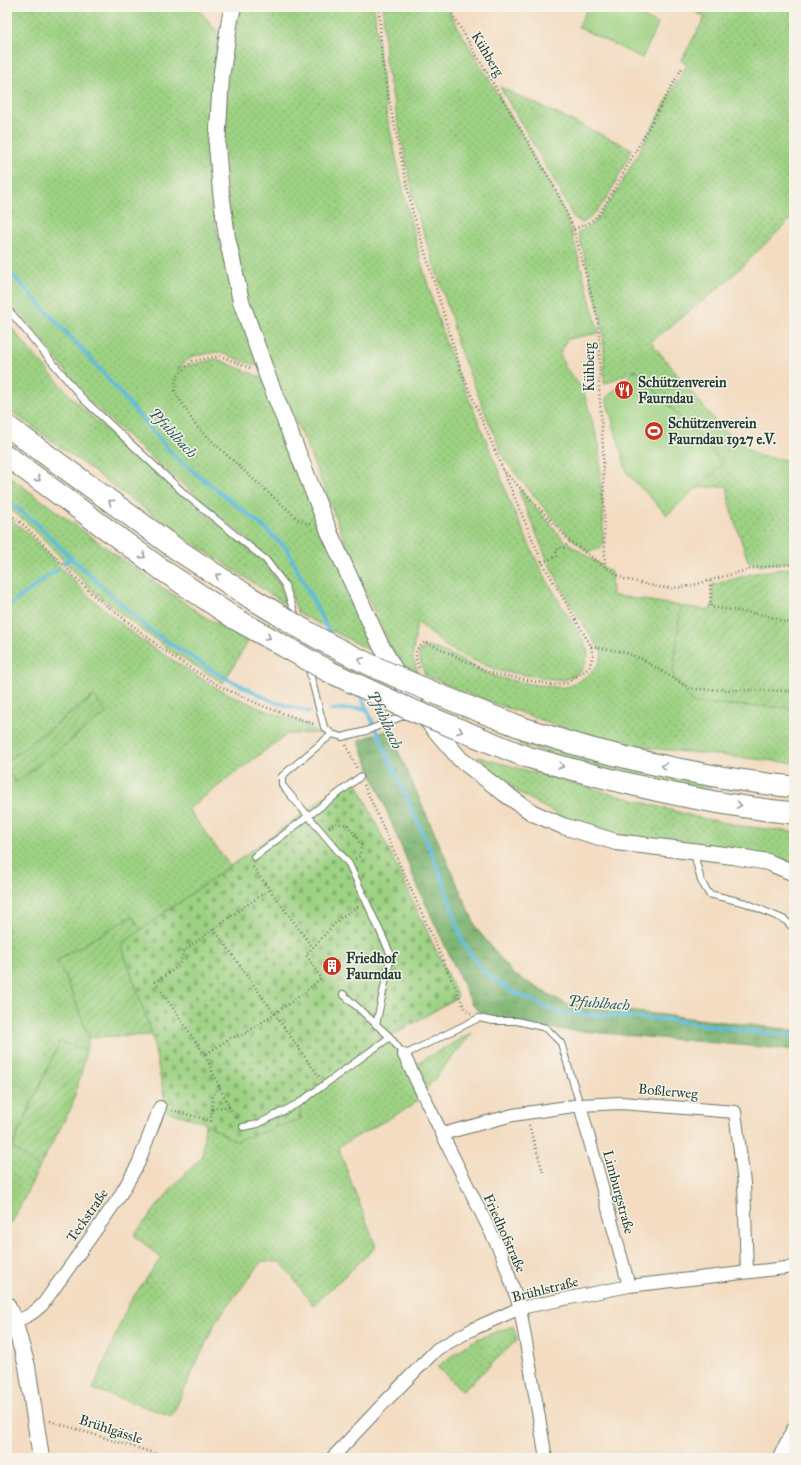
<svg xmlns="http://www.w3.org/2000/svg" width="801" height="1465" viewBox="0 0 801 1465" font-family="'IM FELL Great Primer',serif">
	<defs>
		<pattern id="grass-dots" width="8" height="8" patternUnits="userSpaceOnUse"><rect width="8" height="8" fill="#9dd283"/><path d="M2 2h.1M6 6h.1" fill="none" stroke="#7fac6c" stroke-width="1.8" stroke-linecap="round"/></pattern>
		<pattern id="forest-crowns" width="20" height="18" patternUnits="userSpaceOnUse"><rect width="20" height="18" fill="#7eb471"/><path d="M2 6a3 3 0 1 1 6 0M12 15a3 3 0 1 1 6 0" fill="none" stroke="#67945e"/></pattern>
		<pattern id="cemetery-stones" width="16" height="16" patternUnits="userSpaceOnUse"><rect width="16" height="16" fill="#9dd283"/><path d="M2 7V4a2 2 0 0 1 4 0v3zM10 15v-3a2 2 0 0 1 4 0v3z" fill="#7fac6c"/></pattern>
		<pattern id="garden-furrows" width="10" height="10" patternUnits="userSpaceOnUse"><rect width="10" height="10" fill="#9dd283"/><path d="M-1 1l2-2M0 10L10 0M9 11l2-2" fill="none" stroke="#7fac6c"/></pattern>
	</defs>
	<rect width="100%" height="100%" fill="#f7f3e8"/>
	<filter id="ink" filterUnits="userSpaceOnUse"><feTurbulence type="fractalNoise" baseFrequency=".025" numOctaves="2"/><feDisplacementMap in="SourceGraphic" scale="8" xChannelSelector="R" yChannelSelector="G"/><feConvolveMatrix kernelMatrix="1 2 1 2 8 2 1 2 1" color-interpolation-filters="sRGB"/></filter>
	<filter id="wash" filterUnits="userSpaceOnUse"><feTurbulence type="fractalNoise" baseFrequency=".012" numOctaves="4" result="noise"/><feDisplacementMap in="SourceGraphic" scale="16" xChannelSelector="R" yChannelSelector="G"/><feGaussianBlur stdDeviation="0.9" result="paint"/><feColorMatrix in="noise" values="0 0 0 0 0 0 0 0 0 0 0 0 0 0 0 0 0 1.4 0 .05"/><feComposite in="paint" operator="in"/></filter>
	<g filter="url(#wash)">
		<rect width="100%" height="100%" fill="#f3dcc1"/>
		<!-- grass -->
		<path fill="url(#grass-dots)" stroke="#5e885c" d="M7,7h190l22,27c-4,35 -12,76 -11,111 0,30 3,62 10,91 11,44 26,87 40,130l-40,-14 -25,4 -16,12 40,-9 45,19 117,277 -81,-42 -10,-28 -20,-28 -129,-110 -54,-50 -50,-67 -28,-31z
			M240,7h134l12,105 22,99 13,51 24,79 55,133 8,24 31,68 25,44 19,29 5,13 -2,10 -5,9 -8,5 -9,4 -19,-2 -45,-7 -35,-14 -18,-10 -30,-25 -4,30v7l5,13 -20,-9 -34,-74 -59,-148 -31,-65 -26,-77 -15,-60 -5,-43 -3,-49 3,-66z
			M383,7h63l73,123 43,77 8,20 29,106 -32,6 -7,14 4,13 19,23 16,56 4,69v30l-3,5 -12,3 -17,-14 -23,-25 -44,-54 -47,-116 -5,-23 -36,-111 -31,-149z
			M686,7h108v209l-68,66 -75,60 64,79 22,20 22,15 35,5v100l-32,4 -14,-4 -18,-54 -3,-21 -31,2 27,-24 -87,-94 -32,14v-39l-3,-28 -23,-84 16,-10 24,-33 69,-126 -6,-3 24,-44z
			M500,87l132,62c-10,21 -29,65 -50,74l-9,-6 -15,-30z
			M7,322l25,31 46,51 56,51 130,107 16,23 7,20 -108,-71 -172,-126z
			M7,475l109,80 86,60 46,27 -25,41 -50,-31 -31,-22 -49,-39 -65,-68 -21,-16z
			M520,489l45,52 46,31 1,23 69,11 -8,69 19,28 102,5v55l-146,-15 -81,-19 -99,-35 -43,-19 -6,-18v-6l8,-4c21,3 46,21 67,29 10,4 63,13 72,11 7,-2 13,-6 19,-10 10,-8 15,-11 17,-24l-30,-46 -23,-43 -30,-72z
			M7,517l15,11 68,69 25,22 32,25 73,46 42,19 45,16 10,8 -30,1 -99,75 42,57 -89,64 -9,-14 -76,45 9,14 24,62 -3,14 -26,-10 -48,105 27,22 -27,55 -5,4v-456l9,11 77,-86 -86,65z
			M522,738l188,47v8l-89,-19 -102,-30z
			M478,757l218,60 46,9 52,6v32l-19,-6 -155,-23 -47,-13 -33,-17 -33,-20z
			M473,1032l-60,73 -75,42 38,100 -63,58 -32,-43 -19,-1 -46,60 -44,95 -79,-27 36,-86 32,-45 -27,-23 42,-52 26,-26 3,-34 30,18 64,-38 91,-66 20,30z
			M513,1326l4,14 -54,51 -26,-24 18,-14 22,-14z"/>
		<!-- forest -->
		<path fill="url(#forest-crowns)" stroke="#4e7852" d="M389,730l88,199 36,45 53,30 228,26v20l-248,-22 -53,-7 -16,-11 -6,-8 -55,-119 -58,-143z"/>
		<!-- cemetery -->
		<path fill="url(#cemetery-stones)" stroke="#5e885c" d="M349,779l8,4 101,214 -68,40 -91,66 2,16 -66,22 -30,-18 -38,-12 -15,-76 -31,-91 158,-113z"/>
		<!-- garden -->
		<path fill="url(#garden-furrows)" stroke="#5e885c" d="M794,567v141l-102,-5 -19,-28 8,-69 29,4 3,-7 -1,-18 43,-12z
			M94,696l12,17 -90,69 -9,-11v-10z
			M132,916l9,14 -20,14 31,91 -63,2 -24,-62 -9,-14z
			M60,1041l26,10 -3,16 -12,41 -32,60 -27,-21z"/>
		<!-- pitch -->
		<path fill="#9dd283" stroke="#5e885c" d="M588,7h34l36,17 -16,34 -64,-31z
			M636,370l87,94 -56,51 -40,-42 -21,-75z"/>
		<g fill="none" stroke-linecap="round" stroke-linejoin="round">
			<!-- stream -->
			<path stroke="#5fbbdd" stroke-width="4" d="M7,269l84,90 85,99 82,64 29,27 44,87
				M7,501l27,20 37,37 80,73 67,43 56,28 35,10
				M64,563l7,-5
				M7,607l51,-38
				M360,694l80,178 23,71 21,29 27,19 49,22 104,6 76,11 54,6
				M331,710l36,-2"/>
		</g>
	</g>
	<g filter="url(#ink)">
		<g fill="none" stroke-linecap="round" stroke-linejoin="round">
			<defs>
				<path id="lane" d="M7,308l76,91 103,96 80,65 19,25 12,35
					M308,666l16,61 8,7 10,3 24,-6 42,-17
					M332,734l-50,42v9l67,79 42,91 -15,70
					M694,853l7,28 8,13 37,9 39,17 9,9
					M254,857l106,-80
					M343,994l47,43 14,18 75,-37 14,3h24l29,7 15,15 19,62
					M243,1127l15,-3 41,-21 91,-66"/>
				<path id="street" d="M404,1055l38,79 60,121 18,53 26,150
					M580,1105l49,181
					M442,1134l71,-19 67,-10 41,-2 114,9 9,71 3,89
					M7,1322c16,-2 25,-7 36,-18l75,-105 20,-35 22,-57
					M332,1458l48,-51 57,-58 36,-20 47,-21 109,-22 165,-19"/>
				<path id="secondary" d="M233,7l-3,12 -9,59 -4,68 4,46 6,45 14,64 26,74 63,159 50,110 38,66 42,49 44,34 29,20 30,13 53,16 117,14 35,6 26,11
					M7,1305l7,16 13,45 14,92
					M781,1458l13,-27"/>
				<path id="highway" d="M7,426l168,122 76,50
					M7,456l154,113 73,49
					M526,729c23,7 46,15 70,21 64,17 132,30 198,37
					M524,756c88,25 178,48 270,57"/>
			</defs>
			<!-- lane casing -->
			<use href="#lane" stroke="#697565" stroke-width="8"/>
			<!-- street casing -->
			<use href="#street" stroke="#697565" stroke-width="14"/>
			<!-- secondary casing -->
			<use href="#secondary" stroke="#697565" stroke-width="18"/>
			<!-- highway casing -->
			<use href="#highway" stroke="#697565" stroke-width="23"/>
			<!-- path -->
			<path stroke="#697565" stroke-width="2.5" stroke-dasharray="1 3" stroke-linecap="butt" d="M379,7l3,53 9,50 21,99 48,159 82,194 49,84 2,9 -4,13 -22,15 -14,2 -63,-12 -49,-24 -16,-7 -9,8v9l3,10
				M448,7l106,179 19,41 24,89 3,28 -1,43 4,60 2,120
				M574,229l13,-5 7,-5 5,-5 19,-31 65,-117
				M250,368l-30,-12 -28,5 -14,14 -3,8v9l21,34 48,45 54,48 13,6
				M503,470l67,71 35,26 19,12 34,8 14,1 18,-2 64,-18 40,-4
				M7,512l18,14 67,68 81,63 48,30 44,20 49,17
				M542,562l15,-5 -1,-6 4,-4 3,2 7,-8
				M710,581l1,26 54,8 29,10
				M591,646l33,6 18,7 49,30 103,2
				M346,745l11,24
				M364,785l101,224 6,4
				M329,827l6,-4 13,2 14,21 -3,10 -4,3
				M253,867l59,80
				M214,929l106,149
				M205,1055l-50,-73 24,-16 5,-15 43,-32 43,-30
				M219,1086l-14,-31 25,-17 13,-3 31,-21 30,-21 17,-15 -15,-23 34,-37 19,-12
				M212,1109l17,-3
				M172,1110l39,11 2,-25 6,-10 10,20 8,14
				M529,1125l14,47
				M50,1421l120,37"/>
			<!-- lane -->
			<use href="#lane" stroke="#fff" stroke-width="6"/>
			<!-- street -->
			<use href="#street" stroke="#fff" stroke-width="12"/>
			<!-- secondary -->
			<use href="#secondary" stroke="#fff" stroke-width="16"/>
			<!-- highway -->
			<use href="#highway" stroke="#fff" stroke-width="21"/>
			<defs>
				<path id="highway-bridge" d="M251,598c31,18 62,39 95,55 58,29 119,53 180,76
					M234,618l94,53 79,37 117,48"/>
			</defs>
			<!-- highway-bridge casing -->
			<use href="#highway-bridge" stroke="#697565" stroke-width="23" stroke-linecap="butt"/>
			<!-- highway-bridge -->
			<use href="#highway-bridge" stroke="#fff" stroke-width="21"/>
		</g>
		<!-- one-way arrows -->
		<defs><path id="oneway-chevron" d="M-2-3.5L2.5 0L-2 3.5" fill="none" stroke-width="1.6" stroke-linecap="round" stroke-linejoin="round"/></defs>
		<g stroke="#8f9e9a">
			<use href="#oneway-chevron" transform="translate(38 479) rotate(37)"/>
			<use href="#oneway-chevron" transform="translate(111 502) rotate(-144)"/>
			<use href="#oneway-chevron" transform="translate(143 556) rotate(36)"/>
			<use href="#oneway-chevron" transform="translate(218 576) rotate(-147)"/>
			<use href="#oneway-chevron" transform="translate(268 637) rotate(30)"/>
			<use href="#oneway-chevron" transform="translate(361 660) rotate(-155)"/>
			<use href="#oneway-chevron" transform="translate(460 731) rotate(23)"/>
			<use href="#oneway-chevron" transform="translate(561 766) rotate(16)"/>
			<use href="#oneway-chevron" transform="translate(664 766) rotate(-169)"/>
			<use href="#oneway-chevron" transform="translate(739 805) rotate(10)"/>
		</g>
	</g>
	<!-- icons -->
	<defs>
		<symbol id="restaurant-disc" viewBox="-11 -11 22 22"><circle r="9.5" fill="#c8321e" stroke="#f7f3e8"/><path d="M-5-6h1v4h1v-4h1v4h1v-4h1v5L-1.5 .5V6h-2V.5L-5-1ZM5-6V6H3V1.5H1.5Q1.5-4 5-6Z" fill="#fff"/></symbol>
		<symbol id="stadium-disc" viewBox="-11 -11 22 22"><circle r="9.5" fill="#c8321e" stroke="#f7f3e8"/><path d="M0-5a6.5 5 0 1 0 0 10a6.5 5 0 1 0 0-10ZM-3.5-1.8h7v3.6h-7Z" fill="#fff"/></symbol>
		<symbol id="building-disc" viewBox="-11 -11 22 22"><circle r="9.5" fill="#c8321e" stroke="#f7f3e8"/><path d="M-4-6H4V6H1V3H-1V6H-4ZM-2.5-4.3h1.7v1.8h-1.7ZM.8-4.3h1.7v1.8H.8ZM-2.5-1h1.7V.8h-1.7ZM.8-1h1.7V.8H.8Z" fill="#fff"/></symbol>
	</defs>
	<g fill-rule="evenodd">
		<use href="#restaurant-disc" x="613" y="379" width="22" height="22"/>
		<use href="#stadium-disc" x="643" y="420" width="22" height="22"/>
		<use href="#building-disc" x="321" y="955" width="22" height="22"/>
	</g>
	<g text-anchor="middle" stroke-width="3" stroke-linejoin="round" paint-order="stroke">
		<!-- street labels -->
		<g font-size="14" fill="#1f3d34" stroke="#f7f3e8">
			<text transform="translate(488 54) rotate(59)" y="5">Kühberg</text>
			<text transform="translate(589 367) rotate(-90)" y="5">Kühberg</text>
			<text transform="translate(668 1091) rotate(5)" y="5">Boßlerweg</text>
			<text transform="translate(619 1192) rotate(75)" y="5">Limburgstraße</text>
			<text transform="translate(87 1215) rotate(-55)" y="5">Teckstraße</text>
			<text transform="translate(505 1233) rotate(66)" y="5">Friedhofstraße</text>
			<text transform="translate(545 1289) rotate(-14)" y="5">Brühlstraße</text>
			<text transform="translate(111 1429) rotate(18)" y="5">Brühlgässle</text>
		</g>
		<!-- poi labels -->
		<g font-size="14" font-weight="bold" fill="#1f3d34" stroke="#f7f3e8" text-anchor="start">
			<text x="638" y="387">Schützenverein<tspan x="638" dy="16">Faurndau</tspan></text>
			<text x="668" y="428">Schützenverein<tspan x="668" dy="16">Faurndau 1927 e.V.</tspan></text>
			<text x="346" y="963">Friedhof<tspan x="346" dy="16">Faurndau</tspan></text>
		</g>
		<!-- water labels -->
		<g font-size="15" font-style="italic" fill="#2f5c5e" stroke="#f7f3e8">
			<text transform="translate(173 433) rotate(47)" y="5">Pfuhlbach</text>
			<text transform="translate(385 720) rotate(65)" y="5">Pfuhlbach</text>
			<text transform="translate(599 1003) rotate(4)" y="5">Pfuhlbach</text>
		</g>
	</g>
	<!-- margin -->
	<rect width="801" height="1465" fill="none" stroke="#f7f3e8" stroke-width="24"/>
</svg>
